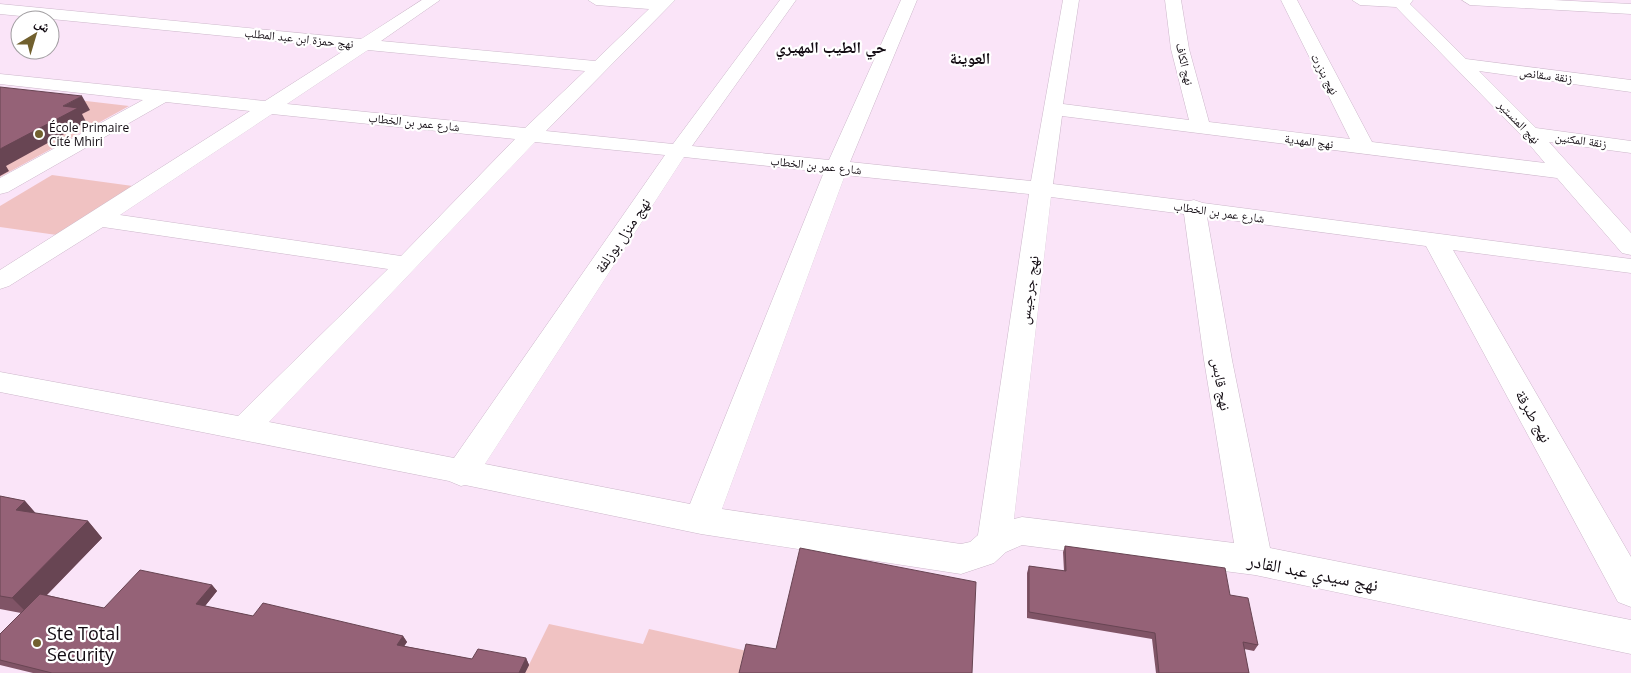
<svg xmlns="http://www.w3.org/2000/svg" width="1631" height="673" viewBox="0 0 1631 673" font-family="'Open Sans','Noto Naskh Arabic',sans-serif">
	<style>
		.green { fill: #f0c2c2 }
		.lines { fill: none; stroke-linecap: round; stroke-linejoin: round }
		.street-casing { stroke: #ccb7ca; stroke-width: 1 }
		.street { fill: #fff; fill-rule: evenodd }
		.wall { fill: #805466 }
		.shaded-wall { fill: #684553 }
		.building { fill: #956277; stroke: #684553 }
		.poi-dot { fill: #71602e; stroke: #fff; stroke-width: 2 }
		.labels { text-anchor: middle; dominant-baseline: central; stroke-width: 4.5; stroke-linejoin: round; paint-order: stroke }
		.far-street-label { font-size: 12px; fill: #120b12; stroke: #fff }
		.far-poi-label { font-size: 12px; fill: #120b12; stroke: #fff; text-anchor: start }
		.street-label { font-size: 15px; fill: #120b12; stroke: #fff }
		.far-district-label { font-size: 16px; font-weight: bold; fill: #120b12; stroke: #fff }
		.near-street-label { font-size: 18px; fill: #120b12; stroke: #fff }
		.near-poi-label { font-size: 18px; fill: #120b12; stroke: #fff; text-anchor: start }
	</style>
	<rect width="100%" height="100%" fill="#fae4f8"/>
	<path class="green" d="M 0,91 L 129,106 L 0,177 Z
		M 52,175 L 140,187 L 64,236 L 0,227 L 0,206 Z
		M 549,624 L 643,644 L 649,629 L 747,651 L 741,673 L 525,673 Z"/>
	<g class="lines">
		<g class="street-casing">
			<path id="street" d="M 422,0 L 440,0 L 381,41 L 595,61 L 649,9 L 596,5 L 588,0 L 675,0 L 546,131 L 673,144 L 780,0 L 796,0 L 692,146 L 829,160 L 901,0 L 917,0 L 850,162 L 1031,181 L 1063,0 L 1079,0 L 1063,104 L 1189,120 L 1171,49 L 1165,0 L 1181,0 L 1189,49 L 1209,122 L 1350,139 L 1281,0 L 1297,0 L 1372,142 L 1545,163 L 1523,137 L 1396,7 L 1360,5 L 1352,0 L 1413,0 L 1410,4 L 1466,59 L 1631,80 L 1631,92 L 1479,71 L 1536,128 L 1631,141 L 1631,153 L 1549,142 L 1631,233 L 1631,255 L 1622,253 L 1557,178 L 1062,116 L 1053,184 L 1189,201 L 1194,200 L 1203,203 L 1631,259 L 1631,273 L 1453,250 L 1631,557 L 1631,607 L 1618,602 L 1426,246 L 1207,217 L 1232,360 L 1270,548 L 1631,620 L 1631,654 L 1255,575 L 1022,545 L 1006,552 L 994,563 L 961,574 L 701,534 L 465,485 L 461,486 L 449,481 L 0,392 L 0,372 L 238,416 L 388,269 L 103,227 L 9,286 L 0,289 L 0,270 L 250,111 L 166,102 L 8,192 L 0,194 L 0,178 L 143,100 L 0,84 L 0,74 L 265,101 L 348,48 L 0,14 L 0,4 L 361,39 ZM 368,50 L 585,71 L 525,128 L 287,104 ZM 272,114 L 515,139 L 401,256 L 120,215 ZM 535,142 L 665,155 L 454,458 L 269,422 ZM 684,157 L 824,172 L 690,504 L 485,464 ZM 845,175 L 1029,194 L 978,535 L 970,542 L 961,544 L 722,509 ZM 1051,197 L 1184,214 L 1204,360 L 1234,543 L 1022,517 L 1014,519 Z
				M 1462,0 L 1553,0 L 1631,4 L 1631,14 L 1470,5 Z"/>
		</g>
		<use href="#street" class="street"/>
	</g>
	<path class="wall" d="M 0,496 L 25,501 L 35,513 L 88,521 L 102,538 L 47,595 L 104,608 L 212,585 L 217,591 L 205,606 L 253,616 L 403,636 L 407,642 L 404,646 L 472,659 L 526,658 L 529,665 L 525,673 L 33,673 L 0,665 L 0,634 L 21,613 L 0,609 Z
		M 1065,546 L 1230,595 L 1258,645 L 1254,651 L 1244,649 L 1249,673 L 1156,673 L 1152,639 L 1027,618 L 1027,573 L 1029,566 L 1064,571 L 1063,552 Z"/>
	<path class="shaded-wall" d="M 82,96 L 90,110 L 82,114 L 86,122 L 6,166 L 9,171 L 0,176 L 0,149 L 63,106 Z
		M 25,501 L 40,518 L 16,510 Z
		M 88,521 L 102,538 L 28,614 L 12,598 Z
		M 212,585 L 217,591 L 201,611 L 196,604 Z
		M 403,636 L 407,642 L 401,651 L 397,645 Z
		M 526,658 L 529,665 L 525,673 L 519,673 Z"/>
	<path class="building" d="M 0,87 L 82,96 L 63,106 L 78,108 L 0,149 Z
		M 0,496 L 25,501 L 16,510 L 88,521 L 12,598 L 0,596 Z
		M 1065,546 L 1225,568 L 1230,595 L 1248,598 L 1258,645 L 1243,642 L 1249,673 L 1159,673 L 1155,633 L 1029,612 L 1029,566 L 1066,571 Z
		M 800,548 L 976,582 L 972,673 L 739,673 L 746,644 L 776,649 Z
		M 140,570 L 212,585 L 196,604 L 253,616 L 263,603 L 403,636 L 397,645 L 472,659 L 478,649 L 526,658 L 519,673 L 52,673 L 0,660 L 0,634 L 40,594 L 104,608 Z"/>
	<g class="poi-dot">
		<circle cx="39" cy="134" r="5"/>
		<circle cx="37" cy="643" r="5"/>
	</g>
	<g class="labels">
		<g class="far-street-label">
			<text transform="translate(299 38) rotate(6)">نهج حمزة ابن عبد المطلب</text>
			<text transform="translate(1185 64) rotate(77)">نهج الكاف</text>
			<text transform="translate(1325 74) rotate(62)">نهج بنزرت</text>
			<text transform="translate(1546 75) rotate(7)">زنقة سقانص</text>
			<text transform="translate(414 122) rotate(6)">شارع عمر بن الخطاب</text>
			<text transform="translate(1519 122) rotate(46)">نهج المنستير</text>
			<text transform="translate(1581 140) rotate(8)">زنقة المكنين</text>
			<text transform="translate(1309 141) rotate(7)">نهج المهدية</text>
			<text transform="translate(816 165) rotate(6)">شارع عمر بن الخطاب</text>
			<text transform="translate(1219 212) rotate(8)">شارع عمر بن الخطاب</text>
		</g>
		<g class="far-poi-label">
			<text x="49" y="127">École Primaire<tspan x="49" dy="14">Cité Mhiri</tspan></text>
		</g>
		<g class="street-label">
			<text transform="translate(622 235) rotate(-56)">نهج منزل بوزلفة</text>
			<text transform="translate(1028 290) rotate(-82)">نهج جرجيس</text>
			<text transform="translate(1222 384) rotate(80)">نهج قابس</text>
			<text transform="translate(1534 416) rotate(61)">نهج طبرقة</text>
		</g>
		<g class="far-district-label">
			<text x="831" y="47">حي الطيب المهيري</text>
			<text x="970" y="58">العوينة</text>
		</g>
		<g class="near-street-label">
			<text transform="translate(1313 572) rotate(11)">نهج سيدي عبد القادر</text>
		</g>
		<g class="near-poi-label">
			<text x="47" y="633">Ste Total<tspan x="47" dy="21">Security</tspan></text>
		</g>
	</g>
	<g transform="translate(35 35) rotate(38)"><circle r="24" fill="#ffffff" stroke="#a09da0"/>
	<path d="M0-4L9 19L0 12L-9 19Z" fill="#71602e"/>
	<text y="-8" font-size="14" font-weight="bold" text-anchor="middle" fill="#120b12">ش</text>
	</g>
</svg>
